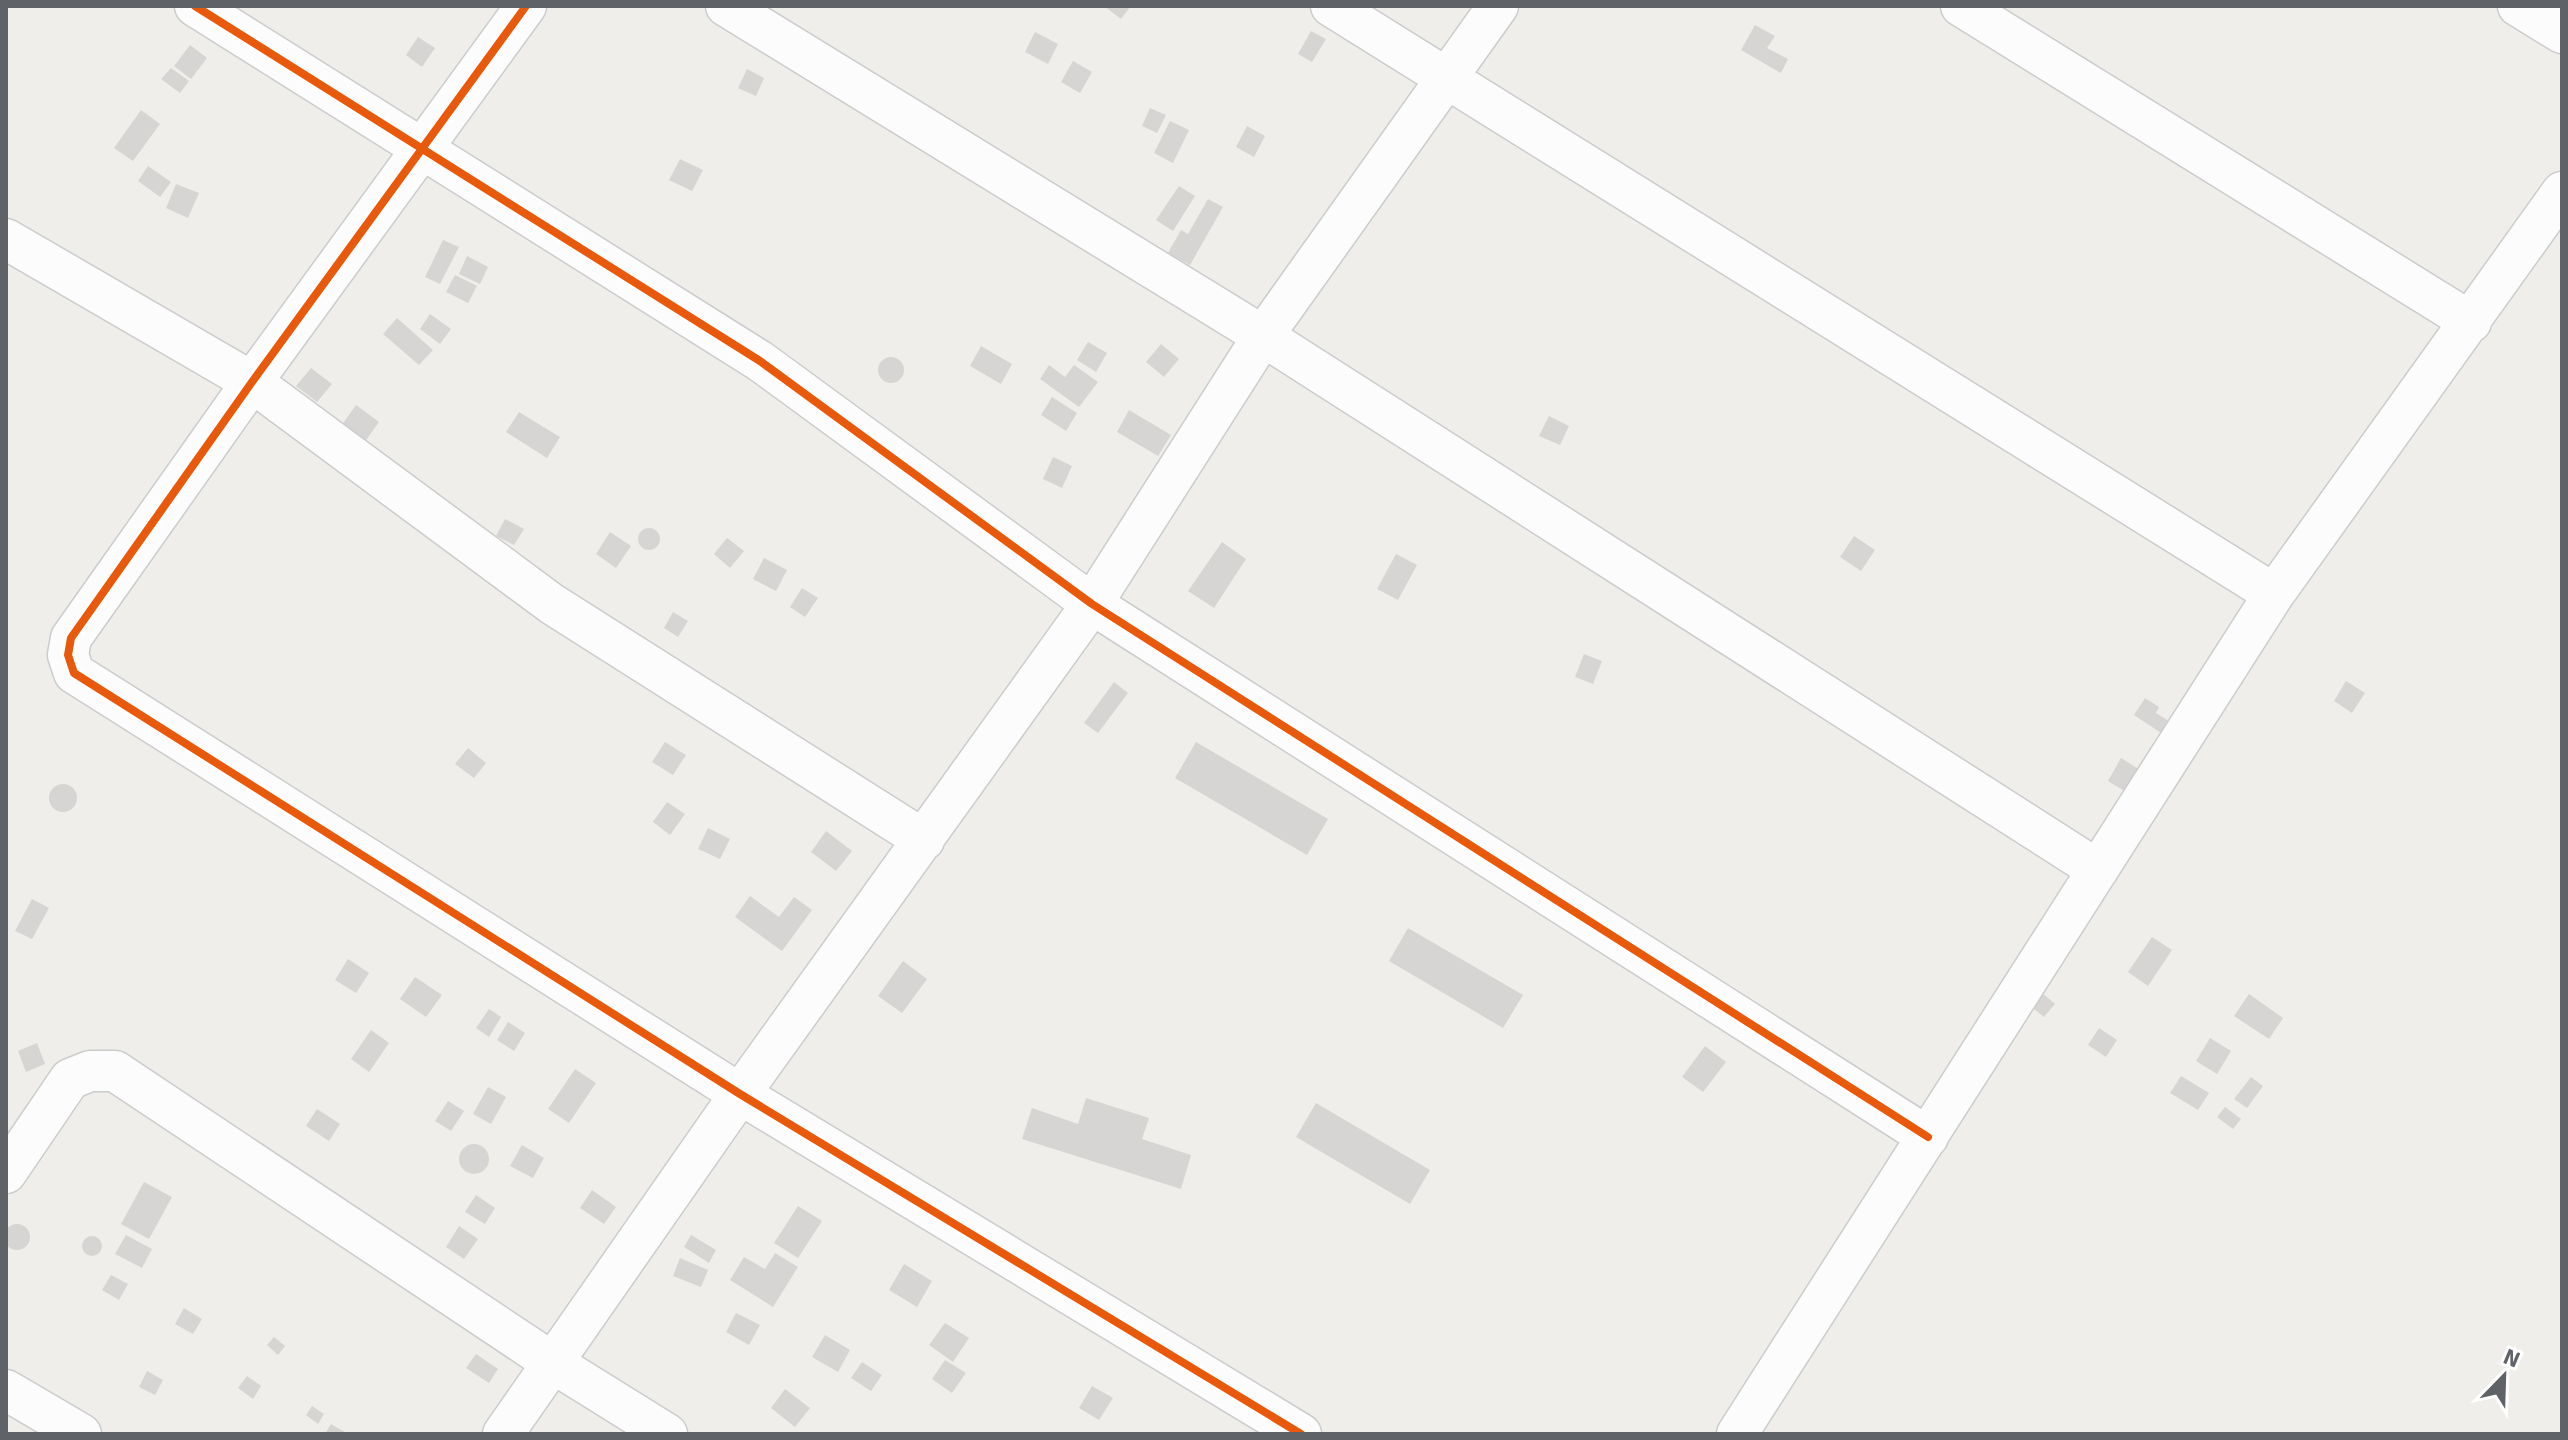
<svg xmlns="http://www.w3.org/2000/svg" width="2568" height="1440" viewBox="0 0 2568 1440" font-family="Signika,sans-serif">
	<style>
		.building { fill: #d6d5d3 }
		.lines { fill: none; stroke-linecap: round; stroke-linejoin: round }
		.minor-casing { stroke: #cbcccc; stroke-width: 43 }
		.minor { stroke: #fdfcfc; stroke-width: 40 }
		.cycleway-casing { stroke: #fff; stroke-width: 13 }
		.cycleway { stroke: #e8590c; stroke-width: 8 }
	</style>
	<rect width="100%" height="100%" fill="#efeeea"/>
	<path class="building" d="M 1104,6 L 1131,6 L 1121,19 Z
		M 1755,25 L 1775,36 L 1767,48 L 1788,59 L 1781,73 L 1741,50 Z
		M 1311,31 L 1326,39 L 1312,62 L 1298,54 Z
		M 1035,32 L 1058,44 L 1048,64 L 1025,52 Z
		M 418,37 L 435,48 L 422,67 L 406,55 Z
		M 190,45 L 207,58 L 191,79 L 174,66 Z
		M 1073,61 L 1092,72 L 1080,93 L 1061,82 Z
		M 171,68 L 189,81 L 180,93 L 161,79 Z
		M 747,69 L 764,78 L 756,96 L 738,88 Z
		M 1150,108 L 1166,115 L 1157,133 L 1142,126 Z
		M 141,110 L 160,124 L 133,161 L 114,148 Z
		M 1170,121 L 1189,130 L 1173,163 L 1154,153 Z
		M 1247,126 L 1265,136 L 1254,157 L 1236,147 Z
		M 680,159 L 703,170 L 692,191 L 669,180 Z
		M 148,166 L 171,182 L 160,197 L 138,181 Z
		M 176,184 L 199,193 L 188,218 L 166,208 Z
		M 1179,186 L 1195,196 L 1173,231 L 1156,220 Z
		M 1208,199 L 1223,207 L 1190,265 L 1168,253 L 1181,230 L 1188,234 Z
		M 443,240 L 459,247 L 440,284 L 425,277 Z
		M 467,256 L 488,267 L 480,284 L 459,274 Z
		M 455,275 L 477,286 L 468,303 L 446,292 Z
		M 430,314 L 451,329 L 440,344 L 420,329 Z
		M 397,318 L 433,350 L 419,365 L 383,334 Z
		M 1088,342 L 1107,353 L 1096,372 L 1077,360 Z
		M 1161,344 L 1179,359 L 1164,377 L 1146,362 Z
		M 981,346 L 1012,364 L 1001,384 L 970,366 Z
		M878 370a13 13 0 1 1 26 0a13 13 0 1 1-26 0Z
		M 1049,365 L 1065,377 L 1074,365 L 1098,382 L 1079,407 L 1040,379 Z
		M 311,368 L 332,384 L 317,402 L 296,386 Z
		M 1052,397 L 1077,413 L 1066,431 L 1041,415 Z
		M 356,405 L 379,422 L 364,443 L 341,426 Z
		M 1129,410 L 1171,435 L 1158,456 L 1117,432 Z
		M 519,412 L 560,437 L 547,458 L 506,432 Z
		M 1549,416 L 1569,426 L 1560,445 L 1539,436 Z
		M 1053,457 L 1072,466 L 1062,488 L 1043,479 Z
		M 505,519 L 524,529 L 514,545 L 496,536 Z
		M638 539a11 11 0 1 1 22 0a11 11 0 1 1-22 0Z
		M 610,532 L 631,546 L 616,568 L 596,554 Z
		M 1854,536 L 1875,550 L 1861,571 L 1840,557 Z
		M 727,538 L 744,551 L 730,568 L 714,554 Z
		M 1222,542 L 1246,559 L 1214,608 L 1188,591 Z
		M 1396,554 L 1417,565 L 1398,600 L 1377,589 Z
		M 764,558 L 787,570 L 776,591 L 753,579 Z
		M 802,588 L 818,598 L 805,617 L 790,607 Z
		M 673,612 L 688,621 L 678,637 L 664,628 Z
		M 1584,654 L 1602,661 L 1593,684 L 1575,677 Z
		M 2346,681 L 2365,693 L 2352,713 L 2334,701 Z
		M 1114,682 L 1128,693 L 1098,733 L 1084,723 Z
		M 2145,698 L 2159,707 L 2156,713 L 2172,723 L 2164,735 L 2134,715 Z
		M 665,742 L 686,755 L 673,775 L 652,762 Z
		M 1196,742 L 1328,819 L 1307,855 L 1175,778 Z
		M 468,748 L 486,763 L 474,778 L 455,764 Z
		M 2121,758 L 2140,770 L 2126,792 L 2108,781 Z
		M49 798a14 14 0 1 1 28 0a14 14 0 1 1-28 0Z
		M 667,802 L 685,814 L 670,835 L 653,822 Z
		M 708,828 L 730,839 L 720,859 L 698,849 Z
		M 826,831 L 852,851 L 836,871 L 811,852 Z
		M 750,896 L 779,917 L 794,897 L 812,910 L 782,951 L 735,917 Z
		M 32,899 L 49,908 L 32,939 L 15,931 Z
		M 1408,928 L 1523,995 L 1503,1028 L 1389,961 Z
		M 2152,937 L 2172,950 L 2148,986 L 2128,972 Z
		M 348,959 L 369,973 L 356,993 L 335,980 Z
		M 903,961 L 927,979 L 902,1013 L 878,996 Z
		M 415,977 L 442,995 L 426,1017 L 400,999 Z
		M 2041,992 L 2055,1004 L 2044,1017 L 2030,1006 Z
		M 2249,994 L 2283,1018 L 2269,1039 L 2234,1016 Z
		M 489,1009 L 501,1017 L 489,1037 L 476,1028 Z
		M 508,1022 L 525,1033 L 514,1051 L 497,1040 Z
		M 2099,1028 L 2117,1040 L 2106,1057 L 2088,1045 Z
		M 371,1030 L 389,1043 L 369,1072 L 351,1059 Z
		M 2210,1038 L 2231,1051 L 2217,1074 L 2196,1061 Z
		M 37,1043 L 45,1064 L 26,1072 L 18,1051 Z
		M 1705,1046 L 1726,1062 L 1703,1092 L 1682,1077 Z
		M 575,1069 L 596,1083 L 569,1123 L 548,1109 Z
		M 2181,1076 L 2209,1093 L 2198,1110 L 2170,1093 Z
		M 2251,1077 L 2263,1086 L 2247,1108 L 2234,1099 Z
		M 488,1087 L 506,1097 L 491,1124 L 473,1114 Z
		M 1086,1098 L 1149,1118 L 1142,1139 L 1191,1155 L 1181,1189 L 1022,1139 L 1032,1108 L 1078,1124 Z
		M 448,1101 L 464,1111 L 451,1131 L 435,1121 Z
		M 1316,1103 L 1430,1170 L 1410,1204 L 1296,1137 Z
		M 2225,1107 L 2241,1119 L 2233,1129 L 2217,1117 Z
		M 317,1109 L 340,1124 L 329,1141 L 306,1126 Z
		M459 1159a15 15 0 1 1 30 0a15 15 0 1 1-30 0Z
		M 522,1145 L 544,1158 L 533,1178 L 510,1166 Z
		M 144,1182 L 172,1197 L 149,1239 L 121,1224 Z
		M 592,1190 L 616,1207 L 604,1224 L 580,1208 Z
		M 476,1195 L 495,1208 L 485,1224 L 465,1212 Z
		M 798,1206 L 822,1221 L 798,1258 L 774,1243 Z
		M4 1237a13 13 0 1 1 26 0a13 13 0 1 1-26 0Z
		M 459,1226 L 478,1239 L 464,1259 L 446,1247 Z
		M 126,1235 L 152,1249 L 142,1268 L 115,1254 Z
		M 691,1235 L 716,1250 L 709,1263 L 684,1247 Z
		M82 1246a10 10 0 1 1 20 0a10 10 0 1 1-20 0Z
		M 775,1253 L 798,1267 L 773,1307 L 730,1280 L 744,1257 L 765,1269 Z
		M 680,1258 L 708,1270 L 701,1287 L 673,1276 Z
		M 904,1264 L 932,1281 L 917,1307 L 889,1290 Z
		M 111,1275 L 128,1284 L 119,1300 L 102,1290 Z
		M 184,1308 L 202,1319 L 193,1334 L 175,1324 Z
		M 736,1313 L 760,1325 L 749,1345 L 726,1332 Z
		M 945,1323 L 969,1338 L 953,1362 L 929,1345 Z
		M 825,1335 L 850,1350 L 838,1372 L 812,1357 Z
		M 274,1337 L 285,1346 L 278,1355 L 267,1345 Z
		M 476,1354 L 498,1369 L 489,1383 L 466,1368 Z
		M 945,1360 L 966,1373 L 952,1393 L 932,1379 Z
		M 862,1362 L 882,1375 L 871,1391 L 851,1378 Z
		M 147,1371 L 163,1380 L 155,1395 L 139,1387 Z
		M 247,1376 L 261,1386 L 253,1399 L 238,1388 Z
		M 1092,1386 L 1113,1398 L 1099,1420 L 1079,1408 Z
		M 785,1389 L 810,1408 L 795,1427 L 771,1408 Z
		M 312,1406 L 324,1414 L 318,1424 L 306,1415 Z
		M 331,1424 L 348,1434 L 325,1434 Z"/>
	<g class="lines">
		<g class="minor-casing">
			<path id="minor" d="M 195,6 L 760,361 L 1092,604 L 1928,1137
				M 526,6 L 252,382 L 71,638 L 68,655 L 74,673 L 740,1094 L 1301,1434
				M 726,6 L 1263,336 L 2098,870
				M 1331,6 L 2274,594
				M 1961,6 L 2471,322
				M 2518,6 L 2562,33
				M 6,239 L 252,382 L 552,604 L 924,840
				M 6,1173 L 70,1079 L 90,1071 L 115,1071 L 553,1363 L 667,1434
				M 6,1390 L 81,1434
				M 503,1434 L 740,1094 L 1092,604 L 1263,336 L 1498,6
				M 1737,1434 L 2274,594 L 2562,192"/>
		</g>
		<use href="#minor" class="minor"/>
		<g class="cycleway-casing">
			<path id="cycleway" d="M 195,6 L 760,361 L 1092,604 L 1928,1137
				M 526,6 L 252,382 L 71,638 L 68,655 L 74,673 L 740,1094 L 1301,1434"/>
		</g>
		<use href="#cycleway" class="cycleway"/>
	</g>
	<rect width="2568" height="1440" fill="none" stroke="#5f6368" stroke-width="16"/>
	<g transform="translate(2504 1376) rotate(23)" stroke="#ffffff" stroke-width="6" paint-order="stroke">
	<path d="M0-6L14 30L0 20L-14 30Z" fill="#5f6368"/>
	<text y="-12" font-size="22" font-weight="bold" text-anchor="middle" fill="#5f6368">N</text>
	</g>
</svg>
